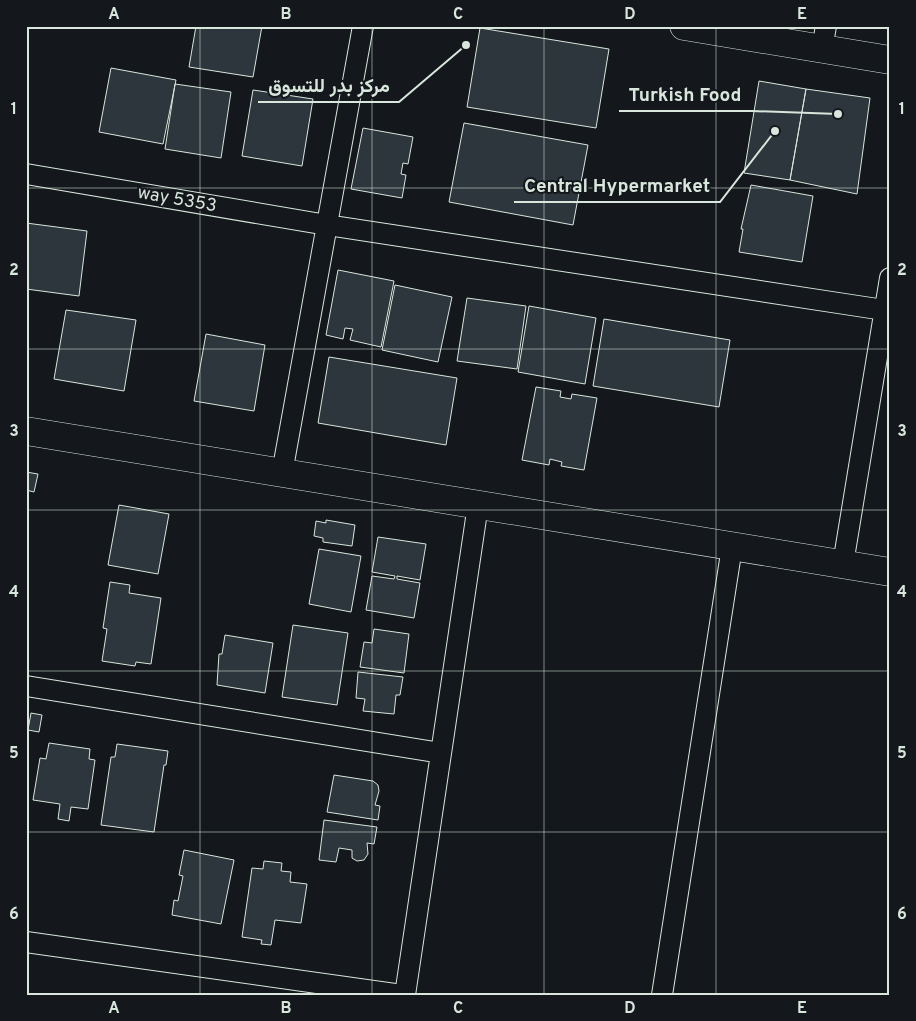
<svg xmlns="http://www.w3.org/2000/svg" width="916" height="1021" viewBox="0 0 916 1021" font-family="Overpass,Vazirmatn,sans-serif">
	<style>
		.building { fill: #2c363c; stroke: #d8e6dc }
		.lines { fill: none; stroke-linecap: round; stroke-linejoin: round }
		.street-casing { stroke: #d8e6dc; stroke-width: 22 }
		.secondary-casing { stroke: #d8e6dc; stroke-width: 29 }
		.street { stroke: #14181c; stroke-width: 20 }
		.secondary { stroke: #14181c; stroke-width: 28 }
		.grid { fill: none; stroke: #d8e6dc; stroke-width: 1; stroke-opacity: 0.55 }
		.labels { text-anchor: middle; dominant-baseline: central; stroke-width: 4; stroke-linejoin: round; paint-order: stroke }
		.street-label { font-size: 18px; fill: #d8e6dc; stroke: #14181c }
		.leader { fill: none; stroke: #d8e6dc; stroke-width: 2 }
		.callout-dot { fill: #d8e6dc; stroke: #14181c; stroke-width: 2 }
		.callout-label { font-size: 19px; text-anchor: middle; font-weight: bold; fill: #d8e6dc; stroke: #14181c; stroke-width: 4; stroke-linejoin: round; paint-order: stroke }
		.neatline { fill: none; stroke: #d8e6dc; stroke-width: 2 }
		.grid-label { font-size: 16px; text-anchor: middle; font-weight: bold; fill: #d8e6dc }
	</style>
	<rect width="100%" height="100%" fill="#14181c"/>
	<path class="building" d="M 196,26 L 262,26 L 253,77 L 189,67 Z
		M 480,28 L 609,49 L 596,128 L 467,107 Z
		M 111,68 L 176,80 L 163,144 L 99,132 Z
		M 759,81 L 806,89 L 790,180 L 744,173 Z
		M 175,84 L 231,92 L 221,158 L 165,149 Z
		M 806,89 L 870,98 L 857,194 L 790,180 Z
		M 253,90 L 313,99 L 302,166 L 242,156 Z
		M 464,123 L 588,145 L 573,225 L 449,202 Z
		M 363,128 L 413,137 L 408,164 L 403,163 L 401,174 L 406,175 L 402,198 L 351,189 Z
		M 751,185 L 813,196 L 802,262 L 739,252 L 743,229 L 741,229 Z
		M 26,223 L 87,231 L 79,296 L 26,289 Z
		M 338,270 L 394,281 L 381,347 L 350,340 L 353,329 L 345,328 L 343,339 L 326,335 Z
		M 395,285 L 452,297 L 438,362 L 382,350 Z
		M 467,298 L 526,306 L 517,369 L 457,361 Z
		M 529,306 L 596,318 L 585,384 L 518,372 Z
		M 66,310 L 136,320 L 124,391 L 54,379 Z
		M 604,319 L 730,340 L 719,407 L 593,386 Z
		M 206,334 L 265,345 L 254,411 L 194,401 Z
		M 329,357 L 457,378 L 446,445 L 318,423 Z
		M 536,387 L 561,391 L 560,397 L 571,399 L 572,394 L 597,398 L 584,470 L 561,466 L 562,462 L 550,459 L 549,465 L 522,460 Z
		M 26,472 L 38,474 L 34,492 L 26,490 Z
		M 119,505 L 169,514 L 158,574 L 108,565 Z
		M 326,520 L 355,525 L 352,546 L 323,542 L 323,538 L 314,536 L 316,521 L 326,523 Z
		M 378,537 L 426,544 L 420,580 L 397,576 L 397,579 L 420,583 L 414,618 L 366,610 L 372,576 L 394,579 L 395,576 L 372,572 Z
		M 319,549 L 361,556 L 351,612 L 309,604 Z
		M 110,582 L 130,585 L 129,593 L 161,598 L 151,664 L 136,662 L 135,666 L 102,661 L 107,629 L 103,628 Z
		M 293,625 L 348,633 L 337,705 L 282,697 Z
		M 374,629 L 409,634 L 404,673 L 360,667 L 364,642 L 372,643 Z
		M 225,635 L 273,643 L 265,693 L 217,685 L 219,654 L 222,654 Z
		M 358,672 L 403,677 L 400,695 L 396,695 L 394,714 L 363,711 L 365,699 L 356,698 Z
		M 31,713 L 42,715 L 39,732 L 28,730 Z
		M 49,743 L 90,749 L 89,759 L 95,760 L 88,809 L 71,807 L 69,821 L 58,819 L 60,804 L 33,800 L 40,758 L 46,759 Z
		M 117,744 L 168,751 L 166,765 L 164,765 L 154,832 L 101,825 L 111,757 L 115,757 Z
		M 334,775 L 373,781 L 378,785 L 379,791 L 375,805 L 380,806 L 378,820 L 327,812 Z
		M 324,820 L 377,827 L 374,844 L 367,843 L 368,854 L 364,860 L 357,861 L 352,858 L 352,850 L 339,848 L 336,862 L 319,860 Z
		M 184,850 L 234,860 L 221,924 L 172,915 L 174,900 L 178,901 L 183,876 L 179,875 Z
		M 264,861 L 282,863 L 281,871 L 291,872 L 290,882 L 307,884 L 301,923 L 275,920 L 271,945 L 261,944 L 262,940 L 242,937 L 252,868 L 263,869 Z"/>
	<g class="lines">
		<g class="street-casing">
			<path id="street" d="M 822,49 L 826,26
				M 26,174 L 327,225 L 884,310
				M 282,473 L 363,26
				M 843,564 L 890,278
				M 26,686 L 441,753
				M 26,942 L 402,995
				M 405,995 L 478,505
				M 662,995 L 732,547"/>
		</g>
		<g class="secondary-casing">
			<path id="secondary" d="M 684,26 L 890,60
				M 26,431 L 890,572"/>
		</g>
		<use href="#street" class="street"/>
		<use href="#secondary" class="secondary"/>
	</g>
	<path class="grid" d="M 200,26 L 200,995M 372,26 L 372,995M 544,26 L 544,995M 716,26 L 716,995M 26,188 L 890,188M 26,349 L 890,349M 26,510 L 890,510M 26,671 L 890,671M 26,832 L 890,832"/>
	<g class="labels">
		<g class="street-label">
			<text transform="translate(177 200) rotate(10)">way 5353</text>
		</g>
	</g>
	<path class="leader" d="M466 45L399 102H258M838 114L752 111H619M775 131L720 202H514"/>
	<g class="callout-dot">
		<circle cx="466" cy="45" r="5"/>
		<circle cx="838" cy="114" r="5"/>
		<circle cx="775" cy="131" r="5"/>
	</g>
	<g class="callout-label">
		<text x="329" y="92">مركز بدر للتسوق</text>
		<text x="685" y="101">Turkish Food</text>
		<text x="617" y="192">Central Hypermarket</text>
	</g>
	<rect width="916" height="1021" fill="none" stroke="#14181c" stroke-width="55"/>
	<rect x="28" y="28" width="860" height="966" class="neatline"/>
	<g class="grid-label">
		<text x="114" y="19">A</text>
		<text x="286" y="19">B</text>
		<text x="458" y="19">C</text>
		<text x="630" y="19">D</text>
		<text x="802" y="19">E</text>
		<text x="14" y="114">1</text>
		<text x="902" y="114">1</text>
		<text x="14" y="275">2</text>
		<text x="902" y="275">2</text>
		<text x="14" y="436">3</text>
		<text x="902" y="436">3</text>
		<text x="14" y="597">4</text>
		<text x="902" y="597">4</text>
		<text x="14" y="758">5</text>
		<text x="902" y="758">5</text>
		<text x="14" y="919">6</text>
		<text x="902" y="919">6</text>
		<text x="114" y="1013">A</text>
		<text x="286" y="1013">B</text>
		<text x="458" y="1013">C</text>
		<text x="630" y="1013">D</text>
		<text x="802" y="1013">E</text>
	</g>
</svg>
